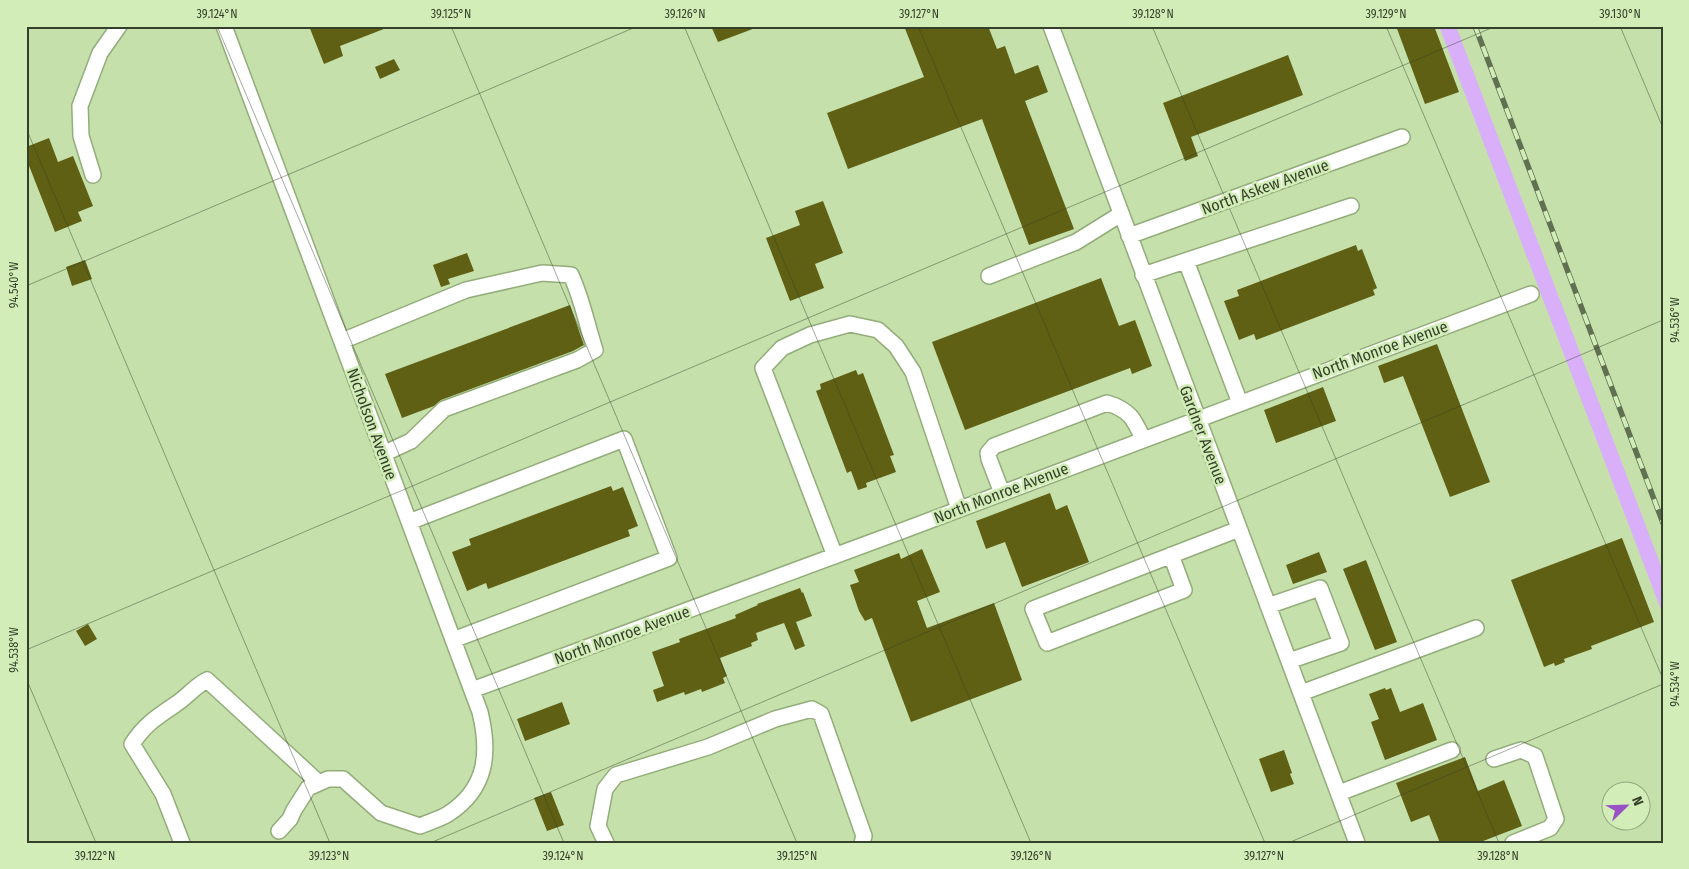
<svg xmlns="http://www.w3.org/2000/svg" width="1689" height="869" viewBox="0 0 1689 869" font-family="'Fira Sans Condensed',sans-serif">
	<style>
		.green { fill: #d9affa }
		.building { fill: #5f6014 }
		.lines { fill: none; stroke-linecap: round; stroke-linejoin: round }
		.minor-casing { stroke: #93ad7a; stroke-width: 18 }
		.minor { stroke: #fff; stroke-width: 15 }
		.rail-casing { stroke: #607051; stroke-width: 5.5 }
		.rail { stroke: #d2edb7; stroke-width: 4; stroke-dasharray: 11; stroke-linecap: butt }
		.ticks { fill: none; stroke: #35402b; stroke-width: 1; stroke-opacity: 0.45 }
		.labels { text-anchor: middle; dominant-baseline: central; stroke-width: 5; stroke-linejoin: round; paint-order: stroke }
		.street-label { font-size: 16px; fill: #35402b; stroke: #d2edb7 }
		.neatline { fill: none; stroke: #35402b; stroke-width: 2 }
		.ticks-label { font-size: 12px; text-anchor: middle; fill: #35402b }
	</style>
	<rect width="100%" height="100%" fill="#c5e0ab"/>
	<path class="green" d="M 1439,26 L 1456,26 L 1663,571 L 1663,615 Z"/>
	<path class="building" d="M 309,26 L 389,26 L 389,27 L 340,46 L 343,56 L 324,64 Z
		M 711,26 L 758,26 L 758,27 L 718,42 Z
		M 904,26 L 988,26 L 997,49 L 1005,46 L 1015,74 L 1038,65 L 1048,92 L 1025,101 L 1074,229 L 1029,245 L 982,119 L 848,169 L 827,113 L 924,77 Z
		M 1396,26 L 1434,26 L 1459,92 L 1425,104 Z
		M 1288,55 L 1303,95 L 1191,137 L 1198,156 L 1185,161 L 1163,103 Z
		M 394,59 L 400,70 L 380,79 L 375,67 Z
		M 49,138 L 58,162 L 73,156 L 93,206 L 78,212 L 82,221 L 55,232 L 26,158 L 26,147 Z
		M 823,201 L 843,253 L 815,264 L 824,288 L 790,301 L 766,238 L 800,225 L 795,211 Z
		M 1356,245 L 1358,251 L 1362,249 L 1377,288 L 1373,290 L 1375,295 L 1256,340 L 1254,334 L 1239,340 L 1224,301 L 1239,296 L 1237,290 Z
		M 467,253 L 474,271 L 448,279 L 450,284 L 441,287 L 433,265 Z
		M 85,260 L 92,279 L 72,286 L 66,267 Z
		M 1101,278 L 1119,326 L 1135,320 L 1152,366 L 1132,374 L 1130,368 L 965,430 L 932,342 Z
		M 570,305 L 584,345 L 573,351 L 441,400 L 434,406 L 402,418 L 385,374 Z
		M 1437,344 L 1490,482 L 1450,497 L 1403,376 L 1384,383 L 1378,366 Z
		M 856,370 L 858,375 L 863,373 L 894,455 L 890,456 L 896,472 L 866,483 L 867,487 L 858,490 L 851,471 L 847,473 L 816,391 L 821,389 L 820,384 Z
		M 1323,387 L 1336,421 L 1276,443 L 1264,410 Z
		M 611,486 L 613,491 L 623,487 L 638,526 L 628,530 L 630,536 L 488,589 L 486,583 L 467,591 L 452,552 L 471,545 L 469,539 Z
		M 1050,493 L 1056,510 L 1067,505 L 1089,562 L 1022,587 L 1005,542 L 986,549 L 976,521 Z
		M 1622,538 L 1654,622 L 1591,646 L 1592,649 L 1564,659 L 1565,662 L 1555,666 L 1554,663 L 1544,667 L 1511,580 Z
		M 922,549 L 940,592 L 917,601 L 927,628 L 994,603 L 1022,680 L 911,722 L 872,618 L 865,621 L 859,611 L 850,585 L 859,582 L 854,570 L 899,553 L 901,559 Z
		M 1319,552 L 1327,572 L 1293,584 L 1286,565 Z
		M 1366,560 L 1397,642 L 1375,650 L 1343,569 Z
		M 800,588 L 802,593 L 803,592 L 812,616 L 796,622 L 805,646 L 795,650 L 784,623 L 756,633 L 758,640 L 751,643 L 752,646 L 720,658 L 727,676 L 723,678 L 725,683 L 702,692 L 701,689 L 685,695 L 684,692 L 657,702 L 653,690 L 664,686 L 652,652 L 680,642 L 679,639 L 736,618 L 735,615 L 758,605 L 757,604 Z
		M 88,624 L 97,639 L 85,646 L 76,631 Z
		M 1385,688 L 1386,690 L 1391,688 L 1400,712 L 1423,703 L 1437,740 L 1385,760 L 1371,722 L 1379,719 L 1369,694 Z
		M 562,702 L 570,724 L 525,741 L 517,719 Z
		M 1284,750 L 1292,773 L 1290,774 L 1294,784 L 1271,792 L 1259,759 Z
		M 1465,757 L 1478,791 L 1504,780 L 1522,826 L 1478,843 L 1440,843 L 1429,815 L 1411,822 L 1396,783 Z
		M 551,792 L 564,825 L 547,831 L 534,798 Z"/>
	<g class="lines">
		<g class="minor-casing">
			<path id="minor" d="M 224,26 L 480,712 C 490,753 487,789 448,814 C 440,819 429,822 420,826 L 381,813 L 343,779 L 328,779 L 308,788 L 294,810 L 290,819 L 279,831
				M 1051,26 L 1357,843
				M 93,175 L 81,136 L 80,106 L 100,53 L 119,26
				M 1129,236 L 1402,137
				M 1186,261 L 1240,403
				M 1143,275 L 1351,206
				M 989,276 L 1076,242 L 1121,214
				M 342,341 L 466,290 L 542,273 L 571,275 C 582,299 587,325 595,350 L 577,360 L 444,409 L 411,441 L 383,454
				M 1002,493 L 989,459 L 988,453 L 994,446 L 1107,403 C 1130,410 1134,419 1143,439
				M 409,522 L 624,439 L 669,558 L 453,640
				M 1171,555 L 1184,590 L 1047,643 L 1033,609 L 1239,529
				M 835,556 L 763,368 L 782,348 L 810,335 L 850,324 L 878,330 L 896,346 L 913,372 L 959,509
				M 1268,606 L 1320,588 L 1341,643 L 1289,661
				M 472,690 L 899,532 L 1531,294
				M 1301,693 L 1476,628
				M 1494,759 L 1521,750 L 1535,756 L 1556,819 L 1550,828 L 1513,843
				M 1339,793 L 1452,750
				M 182,843 L 163,794 L 132,744 C 145,724 157,717 176,704 C 187,697 195,686 207,680 L 319,783
				M 606,843 L 598,826 L 605,789 L 616,775 L 708,747 L 775,719 L 812,709 L 821,714 L 864,836 L 862,843"/>
		</g>
		<use href="#minor" class="minor"/>
		<g class="rail-casing">
			<path id="rail" d="M 1475,26 L 1663,523"/>
		</g>
		<use href="#rail" class="rail"/>
	</g>
	<path class="ticks" d="M 217,26 L 564,843M 451,26 L 797,843M 684,26 L 1031,843M 918,26 L 1265,843M 1152,26 L 1499,843M 1386,26 L 1663,679M 1620,26 L 1663,128M 26,128 L 330,843M 26,286 L 638,26M 26,650 L 1496,26M 26,678 L 96,843M 430,843 L 1663,320M 1288,843 L 1663,684"/>
	<g class="labels">
		<g class="street-label">
			<text transform="translate(1265 187) rotate(-20)">North Askew Avenue</text>
			<text transform="translate(1380 350) rotate(-20)">North Monroe Avenue</text>
			<text transform="translate(372 424) rotate(70)">Nicholson Avenue</text>
			<text transform="translate(1203 435) rotate(69)">Gardner Avenue</text>
			<text transform="translate(1001 493) rotate(-21)">North Monroe Avenue</text>
			<text transform="translate(622 635) rotate(-20)">North Monroe Avenue</text>
		</g>
	</g>
	<rect width="1689" height="869" fill="none" stroke="#d2edb7" stroke-width="55"/>
	<g transform="translate(1626 806) rotate(67)"><circle r="24" fill="#d2edb7" stroke="#93a87f"/>
	<path d="M0-4L9 19L0 12L-9 19Z" fill="#9852c6"/>
	<text y="-8" font-size="14" font-weight="bold" text-anchor="middle" fill="#35402b">N</text>
	</g>
	<rect x="28" y="28" width="1634" height="814" class="neatline"/>
	<g class="ticks-label">
		<text x="217" y="18">39.124°N</text>
		<text x="451" y="18">39.125°N</text>
		<text x="685" y="18">39.126°N</text>
		<text x="919" y="18">39.127°N</text>
		<text x="1153" y="18">39.128°N</text>
		<text x="1386" y="18">39.129°N</text>
		<text x="1620" y="18">39.130°N</text>
		<text transform="translate(14 285) rotate(-90)" y="4">94.540°W</text>
		<text transform="translate(1675 320) rotate(-90)" y="4">94.536°W</text>
		<text transform="translate(14 650) rotate(-90)" y="4">94.538°W</text>
		<text transform="translate(1675 684) rotate(-90)" y="4">94.534°W</text>
		<text x="95" y="860">39.122°N</text>
		<text x="329" y="860">39.123°N</text>
		<text x="563" y="860">39.124°N</text>
		<text x="797" y="860">39.125°N</text>
		<text x="1031" y="860">39.126°N</text>
		<text x="1264" y="860">39.127°N</text>
		<text x="1498" y="860">39.128°N</text>
	</g>
</svg>
